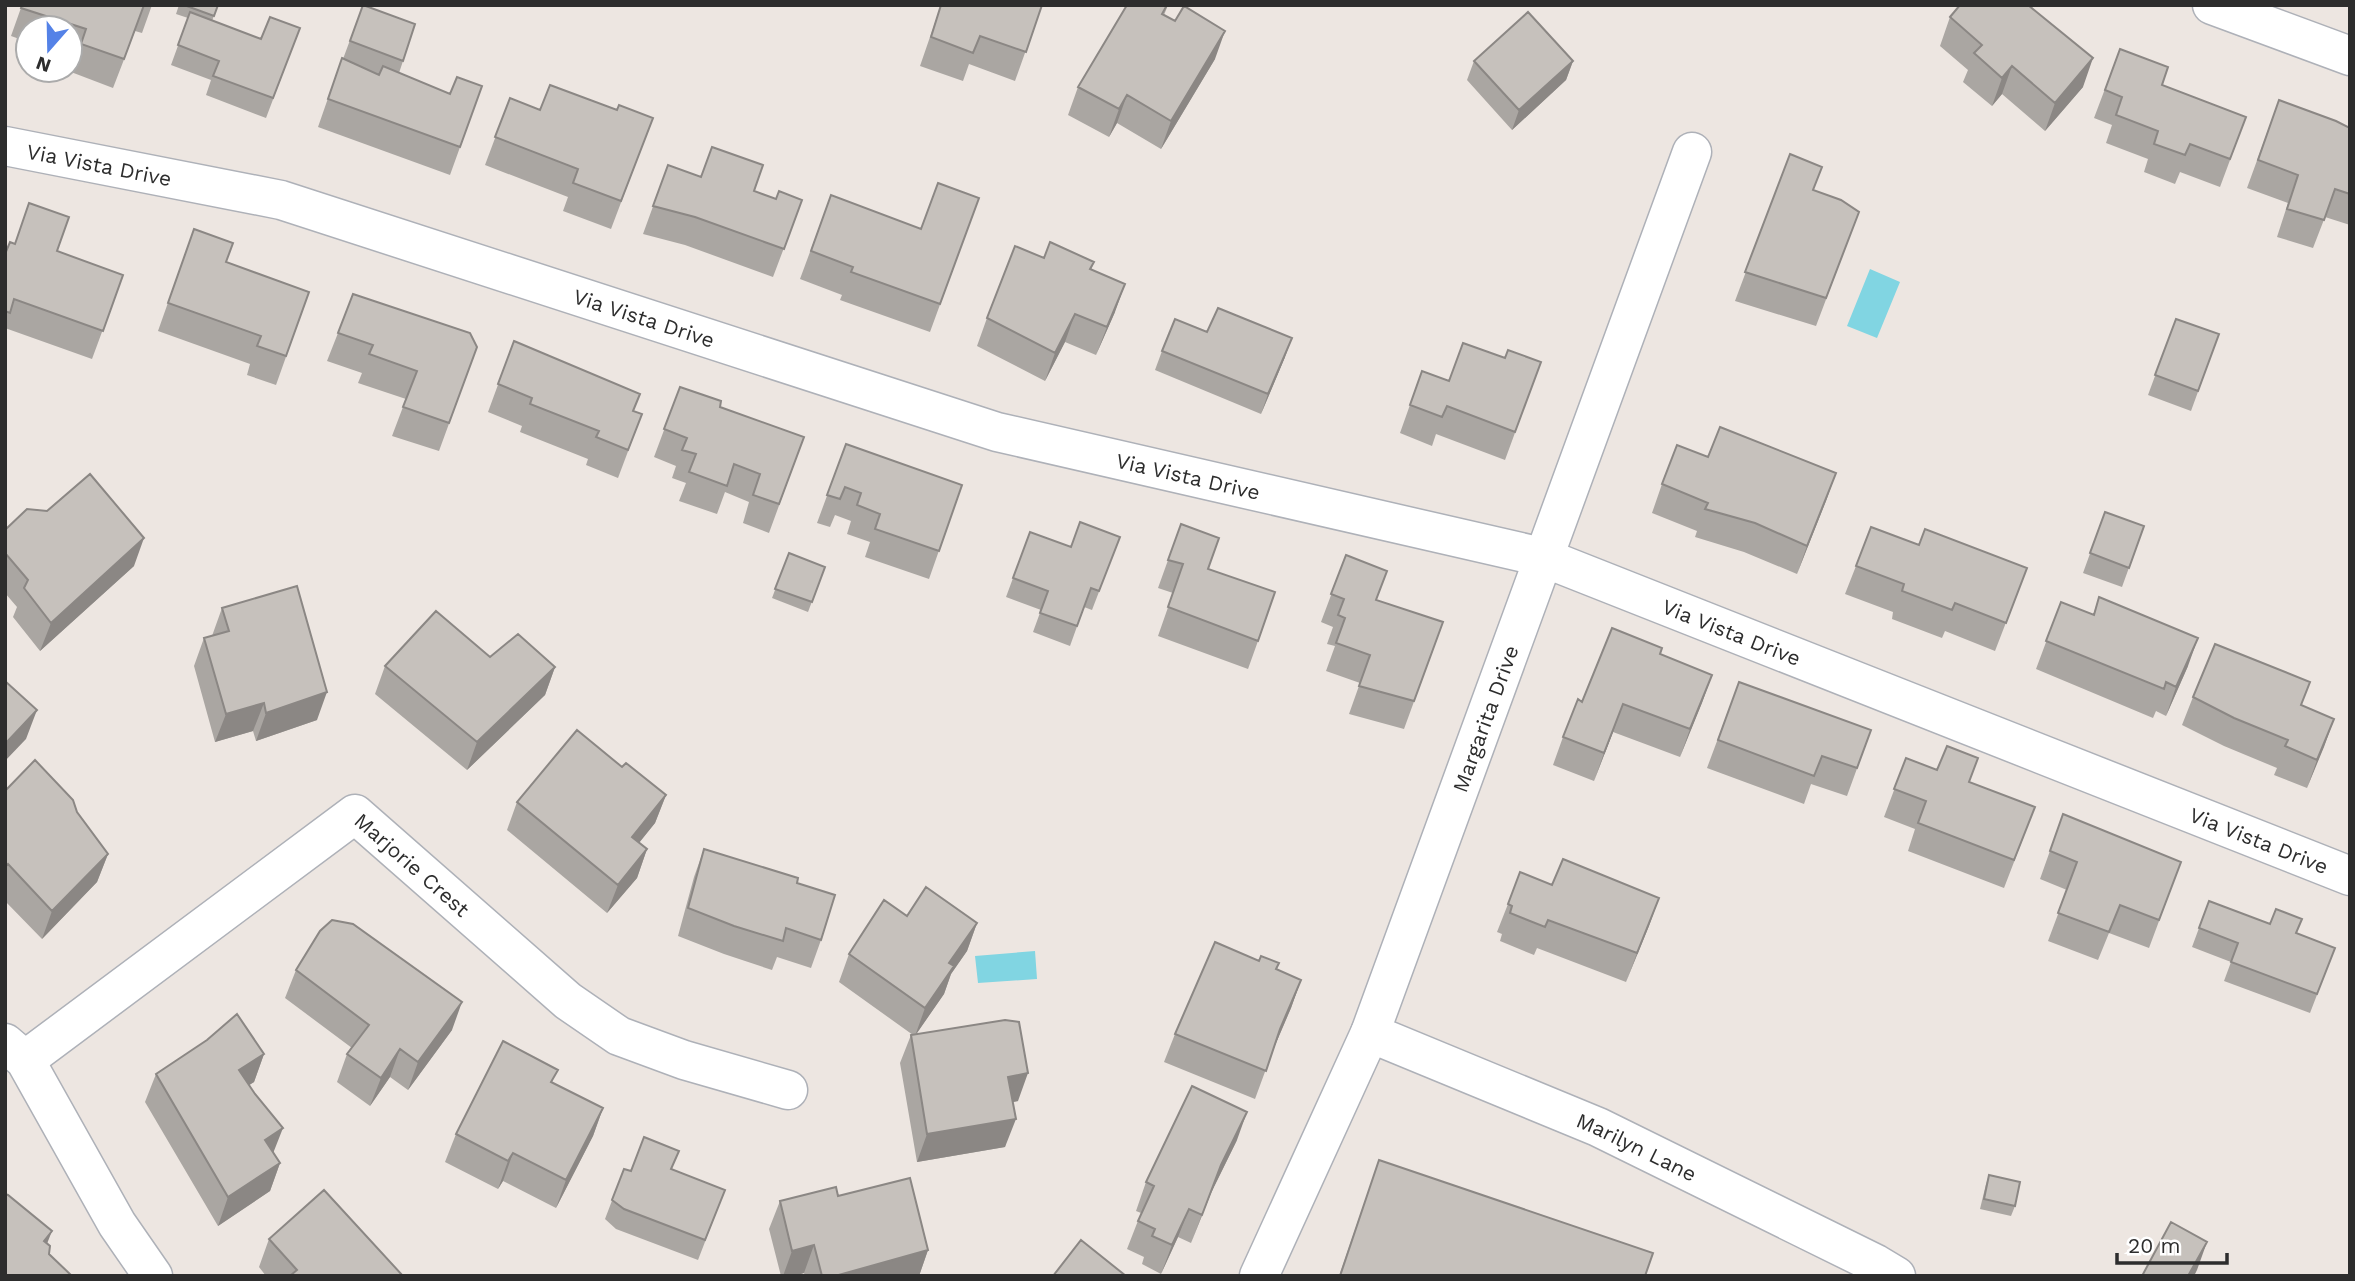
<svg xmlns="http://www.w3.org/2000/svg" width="2355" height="1281" viewBox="0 0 2355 1281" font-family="'Work Sans',sans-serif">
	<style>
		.water { fill: #81d5e2 }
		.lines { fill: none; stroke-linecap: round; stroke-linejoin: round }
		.minor-casing { stroke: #aeb1b8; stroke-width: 41 }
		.minor { stroke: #fff; stroke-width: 38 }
		.wall { fill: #aaa6a2 }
		.shaded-wall { fill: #8b8784 }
		.building { fill: #c6c1bc; stroke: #8b8784; stroke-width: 2 }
		.labels { text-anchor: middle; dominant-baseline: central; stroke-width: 6; stroke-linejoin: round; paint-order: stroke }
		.street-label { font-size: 21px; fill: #2d2d2d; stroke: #fff }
	</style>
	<rect width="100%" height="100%" fill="#ede6e1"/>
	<path class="water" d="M 1870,269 L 1900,282 L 1877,338 L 1847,326 Z
		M 1035,951 L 1037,979 L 978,983 L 975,956 Z"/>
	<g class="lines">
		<g class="minor-casing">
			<g id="minor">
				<path d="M 2212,5 L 2350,56"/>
				<path id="s1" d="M 5,146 L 281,200 L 997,432 L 1542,557 L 2350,876"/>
				<path id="s2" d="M 1370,1033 L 1598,1127 L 1876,1264 L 1896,1276"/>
				<path d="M 5,1043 L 25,1060 L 117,1224 L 153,1276"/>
				<path id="s3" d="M 25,1060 L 355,814 L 568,1001 L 619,1036 L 684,1060 L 788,1090"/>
				<path id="s4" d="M 1259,1276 L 1370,1033 L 1692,152"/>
			</g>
		</g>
		<use href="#minor" class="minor"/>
	</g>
	<path class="wall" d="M 22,5 L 152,5 L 142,33 L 135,31 L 113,88 L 71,72 L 76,58 L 70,56 L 70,28 L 28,28 L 28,42 L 11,36 Z
		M 179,5 L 218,5 L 212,21 L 261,39 L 300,28 L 266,118 L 206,95 L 211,80 L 171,65 L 188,18 L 176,14 Z
		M 363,5 L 403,61 L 399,73 L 450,94 L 482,86 L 450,175 L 318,127 L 342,58 L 343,59 Z
		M 941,5 L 1042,5 L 1015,81 L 969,64 L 963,81 L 920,66 Z
		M 1168,5 L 1164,15 L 1215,59 L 1161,149 L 1117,123 L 1109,137 L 1068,115 L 1078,87 Z
		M 1950,17 L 2083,87 L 2045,131 L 2002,94 L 1992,106 L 1963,82 L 1968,70 L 1940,46 Z
		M 2120,49 L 2162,85 L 2246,117 L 2220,187 L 2180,172 L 2175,184 L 2144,172 L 2148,159 L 2106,143 L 2112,125 L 2094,118 Z
		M 1474,61 L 1573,61 L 1566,80 L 1512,130 L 1467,80 Z
		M 510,98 L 540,110 L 617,110 L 653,118 L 611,229 L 563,211 L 568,197 L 485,165 Z
		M 2279,100 L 2350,128 L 2350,225 L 2325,217 L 2313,248 L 2277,237 L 2288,203 L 2247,188 Z
		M 1790,154 L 1813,190 L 1859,212 L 1816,326 L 1735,301 Z
		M 668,165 L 701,177 L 754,191 L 776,199 L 802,200 L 773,277 L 685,245 L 643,234 Z
		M 831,195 L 921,229 L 979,198 L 930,332 L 840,300 L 842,295 L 800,279 Z
		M 194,229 L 226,262 L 309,292 L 276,385 L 247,375 L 250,364 L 158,331 Z
		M 15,244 L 57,251 L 123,275 L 92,359 L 5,328 L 5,254 Z
		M 1044,258 L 1094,262 L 1091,270 L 1115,312 L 1096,355 L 1065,342 L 1045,381 L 977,346 L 987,318 Z
		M 2176,319 L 2219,334 L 2191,411 L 2148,395 Z
		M 1207,332 L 1285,357 L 1261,414 L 1155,370 L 1162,351 Z
		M 338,333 L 477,347 L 439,451 L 392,436 L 406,399 L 358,383 L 362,373 L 327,361 Z
		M 514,341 L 634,411 L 642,414 L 618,478 L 586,465 L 588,459 L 520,432 L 522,426 L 488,412 Z
		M 1505,358 L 1541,362 L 1505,460 L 1436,434 L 1432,446 L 1400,433 L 1422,371 L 1449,381 Z
		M 680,387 L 720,407 L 804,437 L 769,533 L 743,523 L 749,502 L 725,492 L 717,514 L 679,501 L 686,483 L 672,478 L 676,466 L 654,457 Z
		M 846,444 L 962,485 L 929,579 L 865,557 L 870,542 L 847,534 L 851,521 L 835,515 L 830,527 L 817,523 Z
		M 1708,457 L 1836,473 L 1797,574 L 1744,552 L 1695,537 L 1697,531 L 1652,513 L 1662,484 Z
		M 2105,512 L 2144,526 L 2122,587 L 2083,573 Z
		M 1181,524 L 1208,569 L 1258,641 L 1248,669 L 1158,636 L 1173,593 L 1158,588 Z
		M 5,530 L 134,566 L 40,651 L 13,617 L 17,607 L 5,593 Z
		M 1030,532 L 1071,547 L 1120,537 L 1092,610 L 1084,607 L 1070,646 L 1033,632 L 1041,610 L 1006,597 Z
		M 1919,545 L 2027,568 L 1995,651 L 1945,631 L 1942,638 L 1892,619 L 1893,612 L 1845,594 L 1856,566 Z
		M 789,553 L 825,567 L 808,612 L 772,598 Z
		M 1346,555 L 1376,601 L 1443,622 L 1404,729 L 1349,714 L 1360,683 L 1326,671 L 1335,646 L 1327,644 L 1333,627 L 1321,622 Z
		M 2099,597 L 2188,666 L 2166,716 L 2156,711 L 2153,718 L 2036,669 L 2061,602 L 2093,615 Z
		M 222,608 L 317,720 L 256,741 L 253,731 L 215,742 L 194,666 L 204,638 L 212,636 Z
		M 1660,654 L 1712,675 L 1680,757 L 1613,732 L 1594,781 L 1553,765 L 1563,737 L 1582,702 Z
		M 490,657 L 555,667 L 545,695 L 467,770 L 375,694 L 385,666 Z
		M 1739,682 L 1871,730 L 1847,796 L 1811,784 L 1804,804 L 1707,768 Z
		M 2193,697 L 2302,706 L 2334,719 L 2307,788 L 2274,775 L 2277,768 L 2224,746 L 2182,725 Z
		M 1906,758 L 1969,782 L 2024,836 L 2004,888 L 1908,851 L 1915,829 L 1884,817 Z
		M 622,767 L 666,795 L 655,823 L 639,843 L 647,849 L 637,878 L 607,913 L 507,830 L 517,802 Z
		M 5,791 L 77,812 L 108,854 L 97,882 L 42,939 L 5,901 Z
		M 2063,814 L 2181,862 L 2149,948 L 2109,933 L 2098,960 L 2048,941 L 2067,890 L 2040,879 Z
		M 704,849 L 797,883 L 821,940 L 811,968 L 777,957 L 772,970 L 724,954 L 678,936 L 694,877 Z
		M 1552,885 L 1659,898 L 1626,982 L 1537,948 L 1534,955 L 1500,941 L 1502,934 L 1497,932 L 1508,904 Z
		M 2209,901 L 2335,948 L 2310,1013 L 2224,981 L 2231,962 L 2192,947 Z
		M 907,916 L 977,923 L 967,951 L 951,974 L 944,994 L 916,1034 L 1018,1101 L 1013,1102 L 1005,1147 L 917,1162 L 900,1063 L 911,1035 L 913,1035 L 839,982 L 849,954 Z
		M 1276,969 L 1301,980 L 1291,1008 L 1273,1050 L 1255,1099 L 1164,1062 L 1175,1034 Z
		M 296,970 L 452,1030 L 408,1090 L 390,1077 L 370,1106 L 337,1082 L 347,1054 L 352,1048 L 285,998 Z
		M 264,1054 L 254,1082 L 249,1085 L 274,1153 L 280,1163 L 270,1191 L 218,1226 L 145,1102 L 156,1074 Z
		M 553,1083 L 603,1108 L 593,1136 L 556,1208 L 503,1181 L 498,1189 L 445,1162 L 456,1134 Z
		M 1237,1140 L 1211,1193 L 1191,1243 L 1178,1237 L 1161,1274 L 1142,1264 L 1144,1257 L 1127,1249 L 1141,1213 L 1136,1211 L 1146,1182 Z
		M 1379,1160 L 1645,1276 L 1339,1276 Z
		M 624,1169 L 631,1171 L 672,1169 L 725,1190 L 698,1260 L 616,1229 L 605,1219 Z
		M 1989,1175 L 2015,1206 L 2011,1216 L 1980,1209 L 1986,1184 Z
		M 838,1196 L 928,1250 L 919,1276 L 805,1276 L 804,1273 L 794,1276 L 781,1276 L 769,1229 L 780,1201 Z
		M 269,1239 L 403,1276 L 266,1276 L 259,1267 Z"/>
	<path class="shaded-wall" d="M 1225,31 L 1215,59 L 1161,149 L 1171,121 Z
		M 2093,58 L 2083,87 L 2045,131 L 2055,103 Z
		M 1573,61 L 1566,80 L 1512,130 L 1519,110 Z
		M 2012,66 L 2002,94 L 1992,106 L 2002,78 Z
		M 1127,95 L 1117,123 L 1109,137 L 1119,109 Z
		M 1125,284 L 1115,312 L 1096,355 L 1107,327 Z
		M 1075,314 L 1065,342 L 1045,381 L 1055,353 Z
		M 1292,338 L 1285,357 L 1261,414 L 1268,394 Z
		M 1836,473 L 1826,501 L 1797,574 L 1807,546 Z
		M 144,538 L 134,566 L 40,651 L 51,623 Z
		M 2198,638 L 2188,666 L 2166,716 L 2176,687 Z
		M 555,667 L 545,695 L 467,770 L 477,742 Z
		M 1712,675 L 1702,703 L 1680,757 L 1690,729 Z
		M 327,692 L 317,720 L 256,741 L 266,713 Z
		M 264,703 L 253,731 L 215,742 L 226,714 Z
		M 1623,704 L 1613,732 L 1594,781 L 1604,753 Z
		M 37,710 L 26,739 L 5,761 L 5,744 Z
		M 2334,719 L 2324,747 L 2307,788 L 2317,760 Z
		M 666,795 L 655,823 L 621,865 L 632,837 Z
		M 647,849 L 637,878 L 607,913 L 618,885 Z
		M 108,854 L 97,882 L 42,939 L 52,911 Z
		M 1659,898 L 1649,926 L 1626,982 L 1637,953 Z
		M 977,923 L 967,951 L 951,974 L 944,994 L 915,1036 L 925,1008 L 949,963 Z
		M 1301,980 L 1291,1008 L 1270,1057 L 1280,1029 Z
		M 462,1002 L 452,1030 L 408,1090 L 418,1062 Z
		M 400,1049 L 390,1077 L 370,1106 L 381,1078 Z
		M 264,1054 L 254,1082 L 229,1098 L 239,1070 Z
		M 1028,1073 L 1018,1101 L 998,1105 L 1008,1077 Z
		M 603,1108 L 593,1136 L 556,1208 L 566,1180 Z
		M 1247,1112 L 1237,1140 L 1211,1193 L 1191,1243 L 1221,1165 Z
		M 1016,1119 L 1005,1147 L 917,1162 L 927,1134 Z
		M 283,1128 L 272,1156 L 265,1140 Z
		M 513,1153 L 503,1181 L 498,1189 L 508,1161 Z
		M 280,1163 L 270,1191 L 218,1226 L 228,1197 Z
		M 1189,1209 L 1178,1237 L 1161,1274 L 1172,1245 Z
		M 52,1231 L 41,1259 L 44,1241 Z
		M 2207,1242 L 2197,1270 L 2194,1276 L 2188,1276 Z
		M 814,1245 L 804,1273 L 794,1276 L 783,1276 L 792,1251 Z
		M 928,1250 L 919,1276 L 835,1276 Z"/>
	<path class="building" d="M 22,5 L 144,5 L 124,59 L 81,44 L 86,29 L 21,8 Z
		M 184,5 L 218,5 L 214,16 Z
		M 363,5 L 415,24 L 403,61 L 350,41 Z
		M 941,5 L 1042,5 L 1026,52 L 980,36 L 973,53 L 931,37 Z
		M 1127,5 L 1167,5 L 1162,14 L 1175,21 L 1184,6 L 1225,31 L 1171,121 L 1127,95 L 1119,109 L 1078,87 Z
		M 1960,5 L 2028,5 L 2093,58 L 2055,103 L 2012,66 L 2002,78 L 1974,53 L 1982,45 L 1950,17 Z
		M 190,12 L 261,39 L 270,17 L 300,28 L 273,98 L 213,76 L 219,61 L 178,45 Z
		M 1528,12 L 1573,61 L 1519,110 L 1474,61 Z
		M 2120,49 L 2168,67 L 2162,85 L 2246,117 L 2230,159 L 2190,144 L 2185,155 L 2154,144 L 2158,131 L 2116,115 L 2122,97 L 2105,90 Z
		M 342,58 L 379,75 L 383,66 L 450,94 L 457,77 L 482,86 L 460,147 L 328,99 Z
		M 550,85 L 617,110 L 619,105 L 653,118 L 621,201 L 573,183 L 578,169 L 495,137 L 510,98 L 540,110 Z
		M 2279,100 L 2336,121 L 2350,128 L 2350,194 L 2335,189 L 2324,220 L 2287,209 L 2298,175 L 2258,160 Z
		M 712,147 L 763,165 L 754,191 L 776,199 L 779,191 L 802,200 L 784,249 L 695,217 L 653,206 L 668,165 L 701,177 Z
		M 1790,154 L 1822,167 L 1813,190 L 1841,200 L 1859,212 L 1826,298 L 1745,272 Z
		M 938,183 L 979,198 L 940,304 L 851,272 L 853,267 L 811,251 L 831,195 L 921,229 Z
		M 29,203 L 69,217 L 57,251 L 123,275 L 103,331 L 14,299 L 10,313 L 5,311 L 5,254 L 10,242 L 15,244 Z
		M 194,229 L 233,243 L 226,262 L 309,292 L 286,356 L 257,346 L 261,336 L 168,303 Z
		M 1050,242 L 1094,262 L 1090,269 L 1125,284 L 1107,327 L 1075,314 L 1055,353 L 987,318 L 1015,246 L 1044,258 Z
		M 353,294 L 470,333 L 477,347 L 449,423 L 403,407 L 417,371 L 369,354 L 373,345 L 338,333 Z
		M 1218,308 L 1292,338 L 1268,394 L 1162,351 L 1175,319 L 1207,332 Z
		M 2176,319 L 2219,334 L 2198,391 L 2155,375 Z
		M 514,341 L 640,394 L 633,411 L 642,414 L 628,450 L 596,437 L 599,431 L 530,404 L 532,398 L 498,384 Z
		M 1463,343 L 1505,358 L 1508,350 L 1541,362 L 1515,432 L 1447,406 L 1442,417 L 1410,405 L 1422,371 L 1449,381 Z
		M 680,387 L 721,401 L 720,407 L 804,437 L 779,504 L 753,495 L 760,474 L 734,464 L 727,486 L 689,472 L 696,454 L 682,450 L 687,438 L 664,429 Z
		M 1720,427 L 1836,473 L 1807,546 L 1755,523 L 1705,509 L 1708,503 L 1662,484 L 1677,445 L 1708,457 Z
		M 846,444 L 962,485 L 939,551 L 875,529 L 880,514 L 857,505 L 861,493 L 845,487 L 840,499 L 827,495 Z
		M 90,474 L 144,538 L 51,623 L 24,588 L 28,580 L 5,553 L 5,530 L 27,509 L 47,511 Z
		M 2105,512 L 2144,526 L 2129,568 L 2090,553 Z
		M 1080,522 L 1120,537 L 1099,591 L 1091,588 L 1077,626 L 1040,613 L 1048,591 L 1013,578 L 1030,532 L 1071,547 Z
		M 1181,524 L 1219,538 L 1208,569 L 1275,592 L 1258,641 L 1168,607 L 1183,564 L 1168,560 Z
		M 1871,527 L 1919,545 L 1925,529 L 2027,568 L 2006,623 L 1955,603 L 1952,610 L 1902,591 L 1904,584 L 1856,566 Z
		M 789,553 L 825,567 L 812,602 L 775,589 Z
		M 1346,555 L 1387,571 L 1376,600 L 1443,622 L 1414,701 L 1359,686 L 1370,655 L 1336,643 L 1345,618 L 1338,615 L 1344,599 L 1331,594 Z
		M 297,586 L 327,692 L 266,713 L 264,703 L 226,714 L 204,638 L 229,631 L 222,608 Z
		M 2099,597 L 2198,638 L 2176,687 L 2166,682 L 2164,689 L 2046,641 L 2061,602 L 2094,615 Z
		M 436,611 L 490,657 L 518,634 L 555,667 L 477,742 L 385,666 Z
		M 1612,628 L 1662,648 L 1660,654 L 1712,675 L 1690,729 L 1623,704 L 1604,753 L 1563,737 L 1578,699 L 1582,702 Z
		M 2215,644 L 2310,682 L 2301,705 L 2334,719 L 2317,760 L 2285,746 L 2288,740 L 2234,718 L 2193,697 Z
		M 5,681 L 37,710 L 5,744 Z
		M 1739,682 L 1871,730 L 1857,768 L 1822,756 L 1814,776 L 1718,740 Z
		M 577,730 L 622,767 L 626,763 L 666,795 L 632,837 L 647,849 L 618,885 L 517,802 Z
		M 1947,746 L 1978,758 L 1969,782 L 2035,807 L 2014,860 L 1918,823 L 1926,801 L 1894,789 L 1906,758 L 1937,770 Z
		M 35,760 L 73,800 L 77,812 L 108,854 L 52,911 L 8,864 L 5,867 L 5,791 Z
		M 2063,814 L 2181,862 L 2159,920 L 2120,905 L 2109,932 L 2058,913 L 2077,862 L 2050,851 Z
		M 704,849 L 798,878 L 797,883 L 835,895 L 821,940 L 786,928 L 783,941 L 734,926 L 688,908 Z
		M 1563,859 L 1659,898 L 1637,953 L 1548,920 L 1545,927 L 1510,913 L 1512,906 L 1508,904 L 1520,872 L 1552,885 Z
		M 926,887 L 977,923 L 949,963 L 954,966 L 925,1008 L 849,954 L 884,900 L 907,916 Z
		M 2209,901 L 2270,924 L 2276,909 L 2302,919 L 2296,933 L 2335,948 L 2317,994 L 2231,962 L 2238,943 L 2199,928 Z
		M 332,920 L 353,924 L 462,1002 L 418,1062 L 400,1049 L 381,1078 L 347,1054 L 369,1025 L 296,970 L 320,931 Z
		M 1215,942 L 1259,961 L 1261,956 L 1279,963 L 1276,969 L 1301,980 L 1280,1029 L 1266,1071 L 1175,1034 Z
		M 237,1014 L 264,1054 L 239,1070 L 255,1094 L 283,1128 L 265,1140 L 280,1163 L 228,1197 L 156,1074 L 207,1040 Z
		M 1005,1020 L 1019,1022 L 1028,1073 L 1008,1077 L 1016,1119 L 927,1134 L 911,1035 Z
		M 503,1041 L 558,1070 L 551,1082 L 603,1108 L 566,1180 L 513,1153 L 508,1161 L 456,1134 Z
		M 1192,1086 L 1247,1112 L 1221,1165 L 1202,1215 L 1189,1209 L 1172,1245 L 1152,1236 L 1155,1229 L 1138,1221 L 1154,1186 L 1146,1182 Z
		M 644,1137 L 679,1151 L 671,1169 L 725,1190 L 705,1240 L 624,1209 L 612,1200 L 624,1169 L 631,1171 Z
		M 1379,1160 L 1653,1253 L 1645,1276 L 1340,1276 Z
		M 1989,1175 L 2020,1182 L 2015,1206 L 1984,1199 Z
		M 910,1178 L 928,1250 L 835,1276 L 822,1276 L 814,1245 L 792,1251 L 780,1201 L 836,1187 L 838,1196 Z
		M 324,1190 L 403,1276 L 292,1276 L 291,1275 L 297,1270 L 269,1239 Z
		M 5,1194 L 8,1195 L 52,1231 L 44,1241 L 50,1246 L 49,1254 L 72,1276 L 5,1276 Z
		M 2171,1222 L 2207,1242 L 2188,1276 L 2142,1276 Z
		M 1081,1240 L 1126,1276 L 1053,1276 Z"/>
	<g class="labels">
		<g class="street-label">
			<text stroke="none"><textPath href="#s1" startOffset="96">Via Vista Drive</textPath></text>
			<text stroke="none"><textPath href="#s1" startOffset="663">Via Vista Drive</textPath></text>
			<text stroke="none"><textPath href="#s1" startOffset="1230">Via Vista Drive</textPath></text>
			<text stroke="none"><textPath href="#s1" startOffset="1797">Via Vista Drive</textPath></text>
			<text stroke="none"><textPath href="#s4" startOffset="602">Margarita Drive</textPath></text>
			<text stroke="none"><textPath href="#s1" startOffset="2364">Via Vista Drive</textPath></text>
			<text stroke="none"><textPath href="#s3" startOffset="488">Marjorie Crest</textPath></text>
			<text stroke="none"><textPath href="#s2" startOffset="290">Marilyn Lane</textPath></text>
		</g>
	</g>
	<rect width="2355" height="1281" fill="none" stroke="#2d2d2d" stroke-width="14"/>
	<g transform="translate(49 49) rotate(200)"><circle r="33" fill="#ffffff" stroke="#ababab" stroke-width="2"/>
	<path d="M0-5L12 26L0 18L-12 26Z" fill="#5482e7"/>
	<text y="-10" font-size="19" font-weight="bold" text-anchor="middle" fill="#2d2d2d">N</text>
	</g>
	<path d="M2117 1253v10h110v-10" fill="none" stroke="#2d2d2d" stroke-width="3.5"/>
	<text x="2128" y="1253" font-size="21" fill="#2d2d2d" stroke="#ffffff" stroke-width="5" paint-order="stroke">20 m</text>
</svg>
